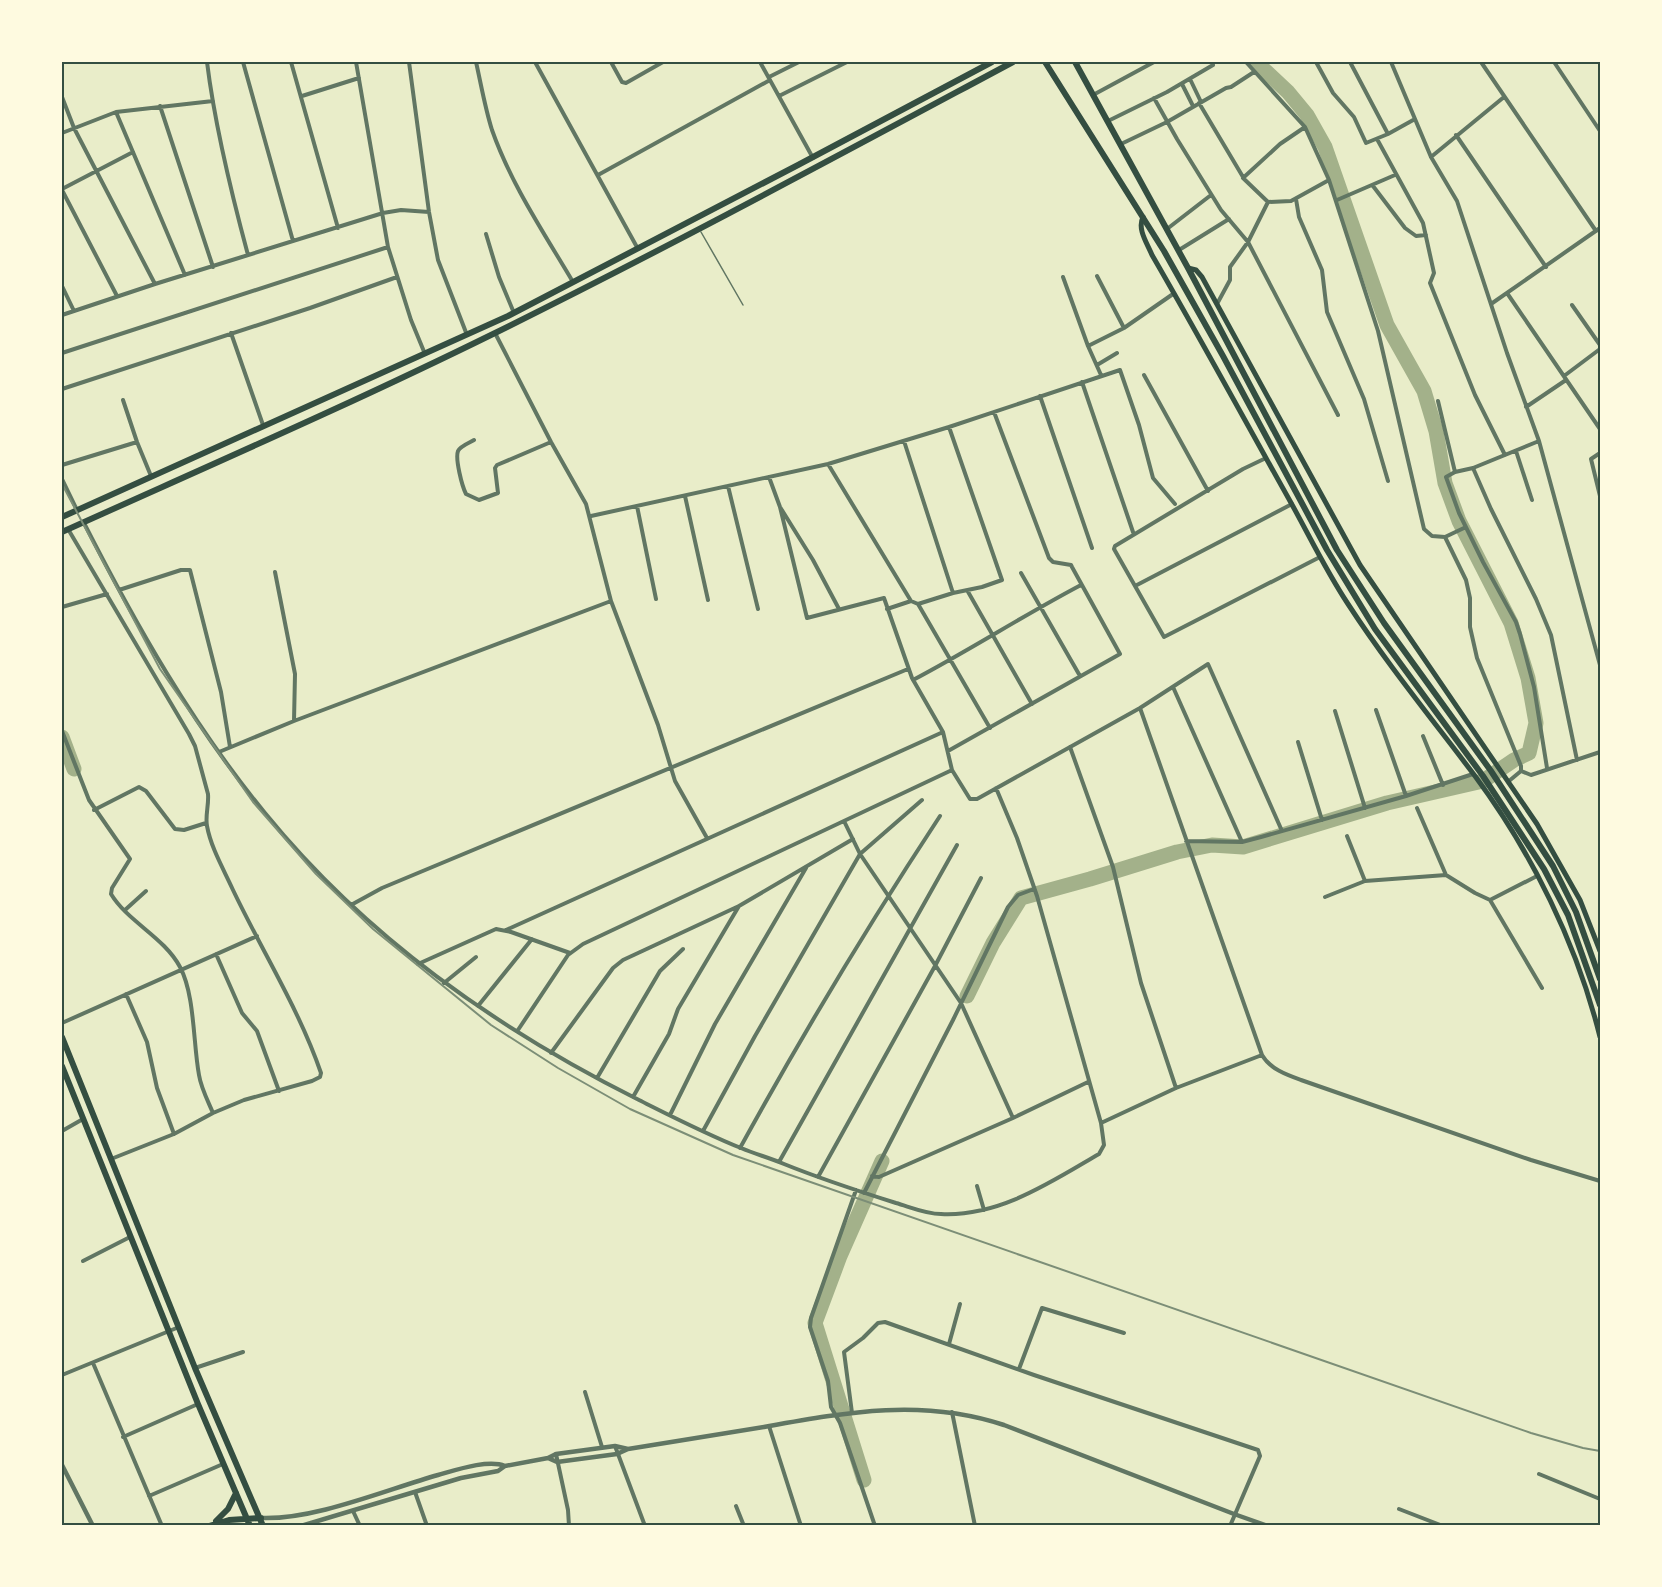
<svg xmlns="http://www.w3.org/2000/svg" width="1662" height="1587" viewBox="0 0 1662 1587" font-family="Poppins,sans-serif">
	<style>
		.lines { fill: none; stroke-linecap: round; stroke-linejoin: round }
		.river { stroke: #a3b18a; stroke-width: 15 }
		.service { stroke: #617663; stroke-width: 1.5 }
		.minor { stroke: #617663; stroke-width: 4 }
		.tertiary { stroke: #617663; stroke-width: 4.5 }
		.secondary { stroke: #344e41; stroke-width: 5 }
		.primary { stroke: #344e41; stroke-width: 6 }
		.trunk { stroke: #344e41; stroke-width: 6 }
		.rail { stroke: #7c8e77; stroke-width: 2 }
		.neatline { fill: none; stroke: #344e41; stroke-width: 2 }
	</style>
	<rect width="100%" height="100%" fill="#e9edc9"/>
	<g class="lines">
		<path class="river" d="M 62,737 L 74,769
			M 967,996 L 993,943 L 1021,898 L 1090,879 L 1177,852 L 1212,845 L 1243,847 L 1387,803 L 1483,781 L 1514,760 L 1529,753 L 1536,723 L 1528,678 L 1511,623 L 1459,521 L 1445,483 L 1436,431 L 1424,391 L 1387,325 L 1325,147 L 1307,115 L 1288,92 L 1256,62
			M 864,1480 L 815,1323 L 840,1256 L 882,1161"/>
		<path class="service" d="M 701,232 L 743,305"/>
		<path class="minor" d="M 207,62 C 215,127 231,192 248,255
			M 243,62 L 293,241
			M 291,62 L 338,228
			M 356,62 L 388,247 L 411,320 L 425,354
			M 409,62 L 429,212 L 438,260 L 467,335
			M 476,62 C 481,84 485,108 492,130 C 511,184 544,233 573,282
			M 535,62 L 638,249
			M 611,62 L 622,82 L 626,83 L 663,62
			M 760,62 L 813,158
			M 1246,62 L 1305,127 L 1329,180 L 1378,331 L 1424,529 L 1432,536 L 1445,537 L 1466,527
			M 1316,62 L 1333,93 L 1354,117 L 1366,143 L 1388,134 L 1415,119
			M 1350,62 L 1388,134
			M 1391,62 L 1431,157 L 1457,201 L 1507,353 L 1539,441 L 1600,665
			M 1481,62 L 1596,231
			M 1554,62 L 1600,131
			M 769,77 L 799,62
			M 1190,79 L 1201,102
			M 1182,84 L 1193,106
			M 1093,95 L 1154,62
			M 302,96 L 359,78
			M 779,96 L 847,62
			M 62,97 L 74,128 L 155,284
			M 1154,98 L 1177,139 L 1221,210 L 1248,242 L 1338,415
			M 1199,103 L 1243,177
			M 160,106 L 213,267
			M 1108,121 L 1167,92 L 1213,65 L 1212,62
			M 62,133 L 116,112
			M 1456,135 L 1546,267
			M 1377,139 L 1423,223 L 1434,273 L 1430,283 L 1475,395 L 1505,455
			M 1121,144 L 1167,122 L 1226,88 L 1231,87 L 1254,72
			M 1431,157 L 1504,97
			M 598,175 L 770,80
			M 1373,186 L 1405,228 L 1416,236 L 1426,235
			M 62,189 L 133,152
			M 62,190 L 117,296
			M 1296,199 L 1299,217 L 1322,270 L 1327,312 L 1364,399 L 1388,481
			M 1337,200 L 1395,175
			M 1268,202 L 1243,178 L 1280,144 L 1305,127
			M 1167,229 L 1211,195
			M 486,234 L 499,277 L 514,313
			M 1179,250 L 1229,219
			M 185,275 L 116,112 L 213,101
			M 1097,276 L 1124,328
			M 1063,277 L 1088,346 L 1101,375
			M 62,286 L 74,311
			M 1507,293 L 1600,429
			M 1217,304 L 1230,280 L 1230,267 L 1248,242 L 1268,202 L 1291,201 L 1329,180
			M 1491,304 L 1600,228
			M 1572,305 L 1600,345
			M 62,315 L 155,284 L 383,213 L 401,210 L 429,212
			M 231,333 L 263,425
			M 495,333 L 551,442 L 586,504 L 611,601 L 658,725 L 675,781 L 707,838
			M 1088,346 L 1124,328 L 1173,294
			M 62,353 L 388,247
			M 1097,365 L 1117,353
			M 1144,375 L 1208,491
			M 1564,376 L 1600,349
			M 1082,382 L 1133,532
			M 62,389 L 310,308 L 397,277
			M 1040,396 L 1092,548
			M 123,400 L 137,442 L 151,476
			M 1438,401 L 1455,472
			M 1526,407 L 1566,380
			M 474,440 C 469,443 460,446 458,451 C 455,459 462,486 466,494 L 479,500 L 498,493 L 495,468 L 497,465 L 551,442
			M 904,441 L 953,593
			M 1539,441 L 1473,468 L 1455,472 L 1446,477 L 1459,513 L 1483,562 L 1516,622 L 1520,634 L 1534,687 L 1547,768
			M 1516,451 L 1532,500
			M 1600,453 L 1591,459 L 1600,496
			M 1266,458 L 1243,469 L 1115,546 L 1114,549 L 1164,637 L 1320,557
			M 828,464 L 911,601
			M 62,465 L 137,442
			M 1473,468 L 1491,509 L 1536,599 L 1551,635 L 1577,760
			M 769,477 L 780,507 L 813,560 L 839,609
			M 62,479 L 77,510
			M 728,486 L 758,609
			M 685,496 L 708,600
			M 637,506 L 656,599
			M 780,507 L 807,618 L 884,598 L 912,678 L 943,732 L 952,770 L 970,799 L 977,799 L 1140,708 L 1208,664 L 1282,831
			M 591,516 L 828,464 L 949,427 L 1120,370 L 1139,425 L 1153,478 L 1175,504
			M 84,523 C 136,625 192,724 265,813 C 367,938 496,1028 639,1100 C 673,1117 706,1134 741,1148 C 755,1154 770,1158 784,1164 C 821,1179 858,1191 896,1203 C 910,1207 926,1214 941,1214 C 999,1217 1051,1182 1099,1154 L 1104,1145 L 1101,1123 L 1037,896 L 1017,838 L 996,788
			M 68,529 L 189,734 L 195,746 L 208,794 C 209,805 205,816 207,826 C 211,848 224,870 233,890 C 262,951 299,1009 321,1073 L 320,1077 L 312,1081 L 244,1100 L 213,1113 L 174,1134 L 111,1159
			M 1445,537 L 1466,580 L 1470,598 L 1470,627 L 1477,658 L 1521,766 L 1521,771 L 1509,781
			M 275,572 L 295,674 L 294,721
			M 1021,573 L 1080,676
			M 1135,586 L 1292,504
			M 119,590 L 181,570 L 190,570 L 221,692 L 230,747
			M 967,590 L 1032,704
			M 911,601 L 918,604 L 990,728
			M 918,604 L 953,593 L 982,587 L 1002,580 L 949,427
			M 62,607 L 107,594
			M 887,609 L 911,601
			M 913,680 C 970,650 1024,615 1081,585
			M 1173,687 L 1242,842
			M 1140,708 L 1262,1055 C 1270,1069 1287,1075 1301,1080 L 1531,1160 L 1600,1181
			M 1376,710 L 1406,796
			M 1335,711 L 1365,808
			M 62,731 L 89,800 L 130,859 L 112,888 L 111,894 C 128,922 164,937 180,967 C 195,995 193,1043 199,1075 C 201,1088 208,1101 213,1113
			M 1423,736 L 1443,785
			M 1298,742 L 1322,820
			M 1070,747 L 1113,867 L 1141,983 L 1176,1088
			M 948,751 L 1120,654 L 1072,567 L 1071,565 L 1053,562 L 1049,558 L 994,412
			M 219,752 L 294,721 L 611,601
			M 1521,771 L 1531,775 L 1600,752
			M 1417,808 L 1446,875
			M 94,810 L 139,787 L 146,791 L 175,829 L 184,830 L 206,823
			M 844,821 L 860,854 L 961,1003 L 1013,1118
			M 1347,836 L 1365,881
			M 1186,841 L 1242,842 L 1261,837 L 1406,796 L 1473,774
			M 1325,897 L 1365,881 L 1446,875 L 1475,893 L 1490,900
			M 1490,900 L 1542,988
			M 1490,900 L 1537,876
			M 351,905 L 382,888 L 908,669
			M 125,910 L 146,891
			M 506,930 L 943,732
			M 216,954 L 242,1013 L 257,1031 L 279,1091
			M 418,964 L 496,929 L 511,932 L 570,953
			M 444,983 L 476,957
			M 126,994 L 147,1042 L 157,1088 L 174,1134
			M 478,1006 L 532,939
			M 62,1023 L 257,936
			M 518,1030 L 568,955 L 583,944 L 952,770
			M 551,1053 L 613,968 L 623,960 L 739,906 L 853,839
			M 597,1078 L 660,971 L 683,949
			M 633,1097 L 669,1034 L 678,1009 L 739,906
			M 670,1115 L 715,1024 L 806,868
			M 1101,1123 L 1176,1088 L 1262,1055
			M 62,1131 L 83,1119
			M 703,1131 L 755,1036 L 860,854 L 922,800
			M 740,1148 C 802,1035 869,924 940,816
			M 779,1162 L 957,845
			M 872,1176 L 879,1177 L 1013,1118 L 1088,1082
			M 818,1177 L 935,966 L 981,878
			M 977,1186 L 984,1210
			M 856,1190 L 811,1318 L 810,1327 L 828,1381 L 831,1407 L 840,1423 L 875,1526
			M 864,1193 L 953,1020 L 1008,907 L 1018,895 L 1034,889
			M 83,1261 L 130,1237
			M 949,1344 L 960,1304
			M 93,1363 L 162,1526
			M 195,1368 L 243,1352
			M 1019,1369 L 1042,1308 L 1124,1333
			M 62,1375 L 179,1327
			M 585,1392 L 602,1447
			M 952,1412 L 975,1526
			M 852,1413 L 844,1352 L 863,1338 L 878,1323 L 885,1322 L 1034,1375 L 1258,1450 L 1260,1456 L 1230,1526
			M 769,1426 L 801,1526
			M 123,1437 L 198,1404
			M 615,1446 L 645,1526
			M 556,1454 L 568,1510 L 569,1526
			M 1539,1474 L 1600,1499
			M 415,1492 L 427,1526
			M 149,1496 L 223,1464
			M 736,1506 L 744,1526
			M 1399,1509 L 1443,1526
			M 353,1511 L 360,1526"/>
		<path class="tertiary" d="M 548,1458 L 557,1462 L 617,1454 L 628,1449 C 673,1442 719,1434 764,1427 C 847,1412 922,1398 1004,1425 L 1234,1514 L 1268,1526
			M 62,1465 L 93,1526
			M 261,1518 C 315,1520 385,1490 438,1475 C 456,1470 488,1459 505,1466
			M 301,1526 L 461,1478 L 498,1471 L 505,1466 L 548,1458 L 556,1454 L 615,1446 L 628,1449"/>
		<path class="secondary" d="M 1143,217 C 1137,229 1147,243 1152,255 C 1199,336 1244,419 1290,501 C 1309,535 1326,571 1348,604 C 1387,664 1432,719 1475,776 C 1532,853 1577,944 1600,1037
			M 1188,268 L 1196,270 L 1202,277 L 1360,565 L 1537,824 L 1580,900 L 1600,951"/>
		<path class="primary" d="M 1045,62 L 1164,251 L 1223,356 L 1327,550 L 1375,629 L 1483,776 L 1544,869 L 1568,915 L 1600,1005
			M 1075,62 L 1188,268 L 1337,550 L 1384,623 L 1491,771 L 1553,866 L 1576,912 L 1600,979"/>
		<path class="trunk" d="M 62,517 L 508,316 L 798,165 L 992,62
			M 62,532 C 206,467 351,404 493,334 C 669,247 841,154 1013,62
			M 62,1037 L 195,1368 L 263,1526
			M 62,1066 L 198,1404 L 250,1526
			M 216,1521 L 228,1509 L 236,1493
			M 209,1526 L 229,1520 L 261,1518"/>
		<path class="rail" d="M 62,484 L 160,669 L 253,802 L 316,874 L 373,929 L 491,1025 L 558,1068 L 630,1109 L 733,1155 L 1531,1433 L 1583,1448 L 1600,1451"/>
	</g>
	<rect width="1662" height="1587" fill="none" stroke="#fefae0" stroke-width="126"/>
	<rect x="63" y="63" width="1536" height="1461" class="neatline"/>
</svg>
